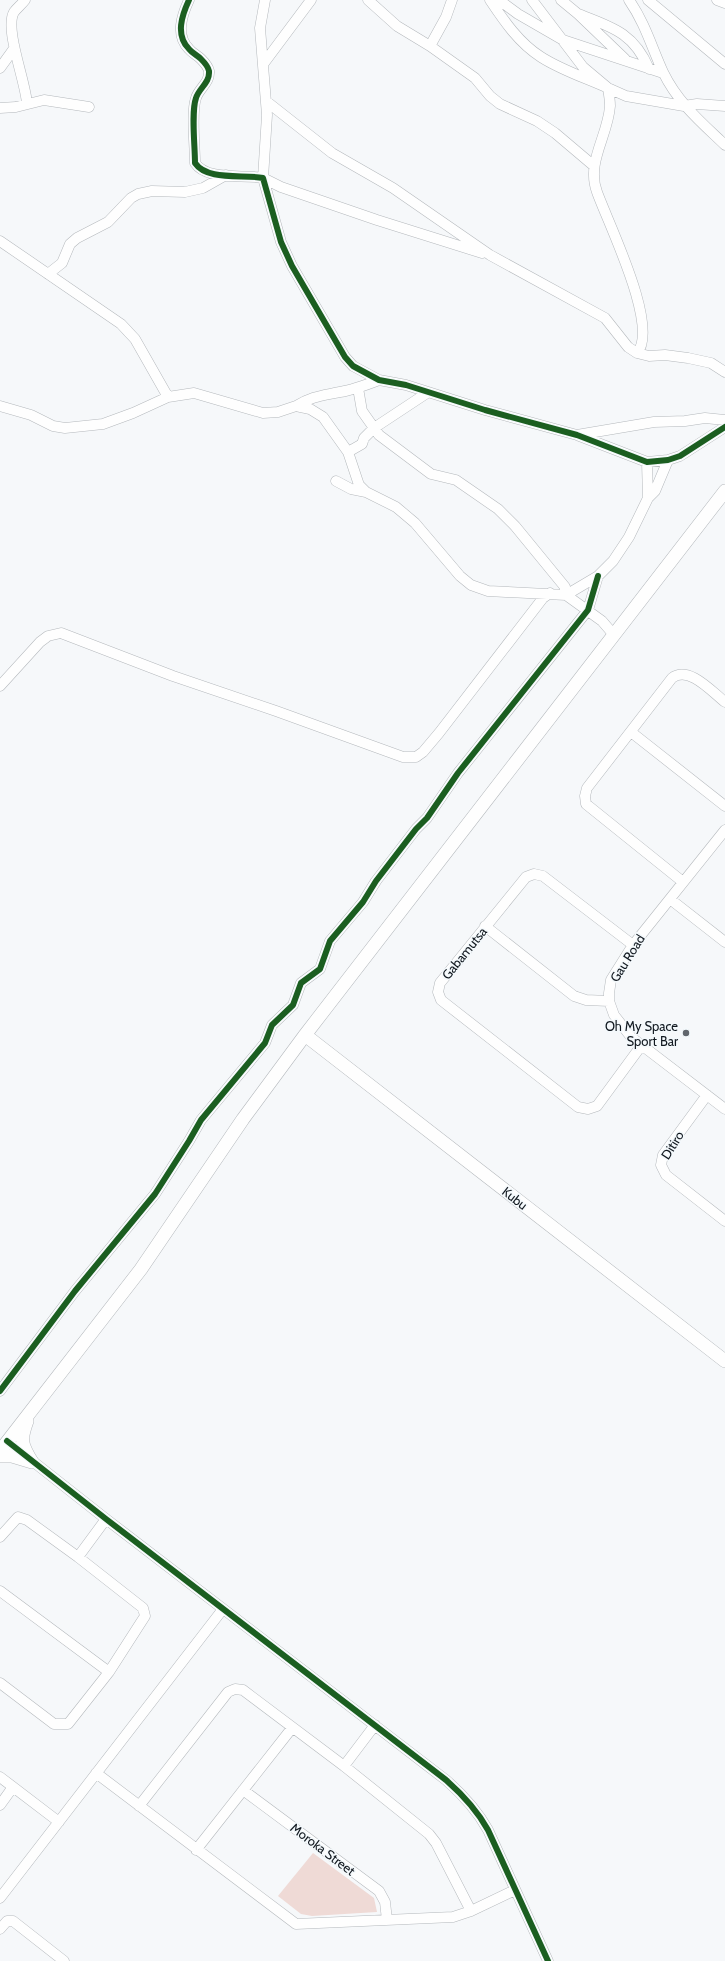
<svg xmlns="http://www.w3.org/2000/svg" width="725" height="1961" viewBox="0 0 725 1961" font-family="Cabin,sans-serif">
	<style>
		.green { fill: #efdad6 }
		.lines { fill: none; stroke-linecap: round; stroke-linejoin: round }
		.minor-casing { stroke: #b4b8bc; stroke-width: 11 }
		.major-casing { stroke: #b4b8bc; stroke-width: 14 }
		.minor { stroke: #fefefe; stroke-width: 10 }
		.major { stroke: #fefefe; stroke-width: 13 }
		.cycleway-casing { stroke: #f4f9fc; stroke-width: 8 }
		.cycleway { stroke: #1b5e20; stroke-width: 6 }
		.poi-dot { fill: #61666c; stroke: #f4f9fc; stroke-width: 1.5 }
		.labels { text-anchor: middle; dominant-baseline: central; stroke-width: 3; stroke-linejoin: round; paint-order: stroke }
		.street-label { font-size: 13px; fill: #11181f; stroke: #f4f9fc }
		.poi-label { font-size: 13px; fill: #11181f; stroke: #f4f9fc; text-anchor: end }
	</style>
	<rect width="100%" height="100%" fill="#f6f8fa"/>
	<path class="green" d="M 313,1853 L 374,1898 L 377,1912 L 312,1916 L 301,1914 L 278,1896 Z"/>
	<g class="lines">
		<g class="minor-casing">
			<path id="minor" d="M 25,0 C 22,4 17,8 14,12 C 4,29 26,82 27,104
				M 189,0 C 182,15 175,35 189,49 C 192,53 197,55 201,59 C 204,62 208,66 209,71 C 210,83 199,88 196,98 C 191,112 195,146 195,163 C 207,181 243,174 263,178 L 281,242 L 292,266 L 345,357 L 353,366 L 379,380 L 406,385 L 485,410 L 577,435 L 647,462 L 668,460 L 680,456 L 725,427
				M 265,0 L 260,28 L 267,115 L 263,178 L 281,187 L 377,220 L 482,253
				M 368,0 L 397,26 L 430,46
				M 452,0 L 446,17 L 430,46 L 475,78 L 490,96 L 500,104 L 537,121 L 555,133 L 594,166
				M 490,0 C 504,21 519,43 541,57 C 561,70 586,78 608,88 C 609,94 610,100 610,106 C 608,136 586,162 597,192 C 608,223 660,327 637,353
				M 499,0 L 518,14 L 563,40 L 663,73
				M 532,0 L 583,67 L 608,88 L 626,96 L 684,106 L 697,104 L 725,106
				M 561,0 L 578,14 L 625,59
				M 629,0 C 645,23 652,48 663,72 C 678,103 701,122 725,145
				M 648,0 L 725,64
				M 717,0 L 725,3
				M 578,14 C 612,27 634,33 649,69
				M 264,63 L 311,0
				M 0,68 L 13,50
				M 266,101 L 332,153 L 393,188 L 490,255 L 605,318 L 628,347 L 637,353 L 649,356 L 665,355 L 688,358 L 711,363 L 725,372
				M 0,108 L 16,107 L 44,100 L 89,107
				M 0,241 L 121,324 L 135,339 L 168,397
				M 48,274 L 62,263 L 70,244 L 77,238 L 108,222 L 131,198 L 138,194 L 152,191 L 185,192 L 203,188 L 226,175
				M 358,388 L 362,411 L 374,428 L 427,393
				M 0,406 L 31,415 L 53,426 L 65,428 L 103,424 L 133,413 L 168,397 L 194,393 L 263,413 L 278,412 L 296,406 L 310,409 L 323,417 L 348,452 L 359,485 L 366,492 L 396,507 L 415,523 L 460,576 L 471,585 L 488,591 L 566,595 L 602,621 L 614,635
				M 296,406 C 313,396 321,396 340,392 C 353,390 366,385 379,380
				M 577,435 L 654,422 L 685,421 L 705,418 L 725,420
				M 348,452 L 362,444 L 364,438 L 374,428 L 379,435 L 431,474 L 456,480 L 498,509 L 515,526 L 565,587 L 566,595 L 598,576 L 613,561 L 629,537 L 648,498 L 655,491 L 668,460
				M 647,462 L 648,498
				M 336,481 L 351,489 L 366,492
				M 0,686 L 40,642 L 48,636 L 61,633 L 173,676 L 276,711 L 403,757 L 416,757 L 423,752 L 439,733 L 543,598 L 550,593
				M 631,732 L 725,806
				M 725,830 L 633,945 L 611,980 L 609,993 L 609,1001 L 614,1015 L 631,1037 L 725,1109
				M 683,882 L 586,804 L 585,796 L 587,788 L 672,678 C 689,665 712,692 725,702
				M 670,899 L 725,942
				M 485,926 L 574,996 L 586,1000 L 609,1001
				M 633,945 L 543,876 L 534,874 L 526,877 L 440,983 L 438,992 L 441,1000 L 578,1107 L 588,1109 L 597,1106 L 641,1046
				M 707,1095 L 663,1155 L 661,1165 L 666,1175 L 725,1221
				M 0,1391 L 75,1291 L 155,1194 L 189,1141 L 201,1120 L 265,1043 L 272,1025 L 293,1005 L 301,983 L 320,969 L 330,941 L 363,902 L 376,881 L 416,829 L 427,818 L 458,773 L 588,610 L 598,576
				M 7,1441 L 106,1519 L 446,1780 C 463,1795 477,1810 488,1830 L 548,1961
				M 0,1537 L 18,1517 L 27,1520 L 78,1557 L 143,1608 L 145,1616 L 109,1672 L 68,1724 L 54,1724 L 0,1683
				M 78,1557 L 106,1519
				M 0,1591 L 109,1672
				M 344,1766 L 375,1725
				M 96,1773 L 296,1924 L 453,1917 L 471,1911 L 515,1890
				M 0,1777 L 59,1822
				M 243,1790 L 379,1891 L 385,1902 L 387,1920
				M 0,1805 L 13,1787
				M 139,1806 L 228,1692 L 235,1689 L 243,1690 L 344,1766 L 429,1834 L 436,1843 L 471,1911
				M 196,1850 L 292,1728
				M 0,1898 L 223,1609
				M 0,1929 L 7,1921 L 13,1921 L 64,1961"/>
		</g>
		<g class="major-casing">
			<path id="major" d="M 305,1035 L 725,1361
				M 27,1421 C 20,1440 21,1444 32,1462
				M 0,1451 L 141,1269 L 243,1119 L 305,1035 L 725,491
				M 0,1456 L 12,1456 L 32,1462"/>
		</g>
		<use href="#minor" class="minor"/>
		<use href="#major" class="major"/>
		<g class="cycleway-casing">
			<path id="cycleway" d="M 189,0 C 182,15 175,35 189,49 C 192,53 197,55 201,59 C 204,62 208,66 209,71 C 210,83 199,88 196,98 C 191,112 195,146 195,163 C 207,181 243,174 263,178 L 281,242 L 292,266 L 345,357 L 353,366 L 379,380 L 406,385 L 485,410 L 577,435 L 647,462 L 668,460 L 680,456 L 725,427
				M 0,1391 L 75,1291 L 155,1194 L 189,1141 L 201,1120 L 265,1043 L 272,1025 L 293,1005 L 301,983 L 320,969 L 330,941 L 363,902 L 376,881 L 416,829 L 427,818 L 458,773 L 588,610 L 598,576
				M 7,1441 L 106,1519 L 446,1780 C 463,1795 477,1810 488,1830 L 548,1961"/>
		</g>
		<use href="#cycleway" class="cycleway"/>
	</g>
	<circle class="poi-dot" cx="686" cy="1033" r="4"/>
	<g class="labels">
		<g class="street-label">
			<text transform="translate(464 953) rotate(-51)">Gabamutsa</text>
			<text transform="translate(627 958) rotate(-58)">Gau Road</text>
			<text transform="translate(672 1145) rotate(-58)">Ditiro</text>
			<text transform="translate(515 1198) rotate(38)">Kubu</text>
			<text transform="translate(323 1849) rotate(37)">Moroka Street</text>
		</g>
		<g class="poi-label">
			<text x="678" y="1026">Oh My Space<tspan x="678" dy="15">Sport Bar</tspan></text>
		</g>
	</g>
</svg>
